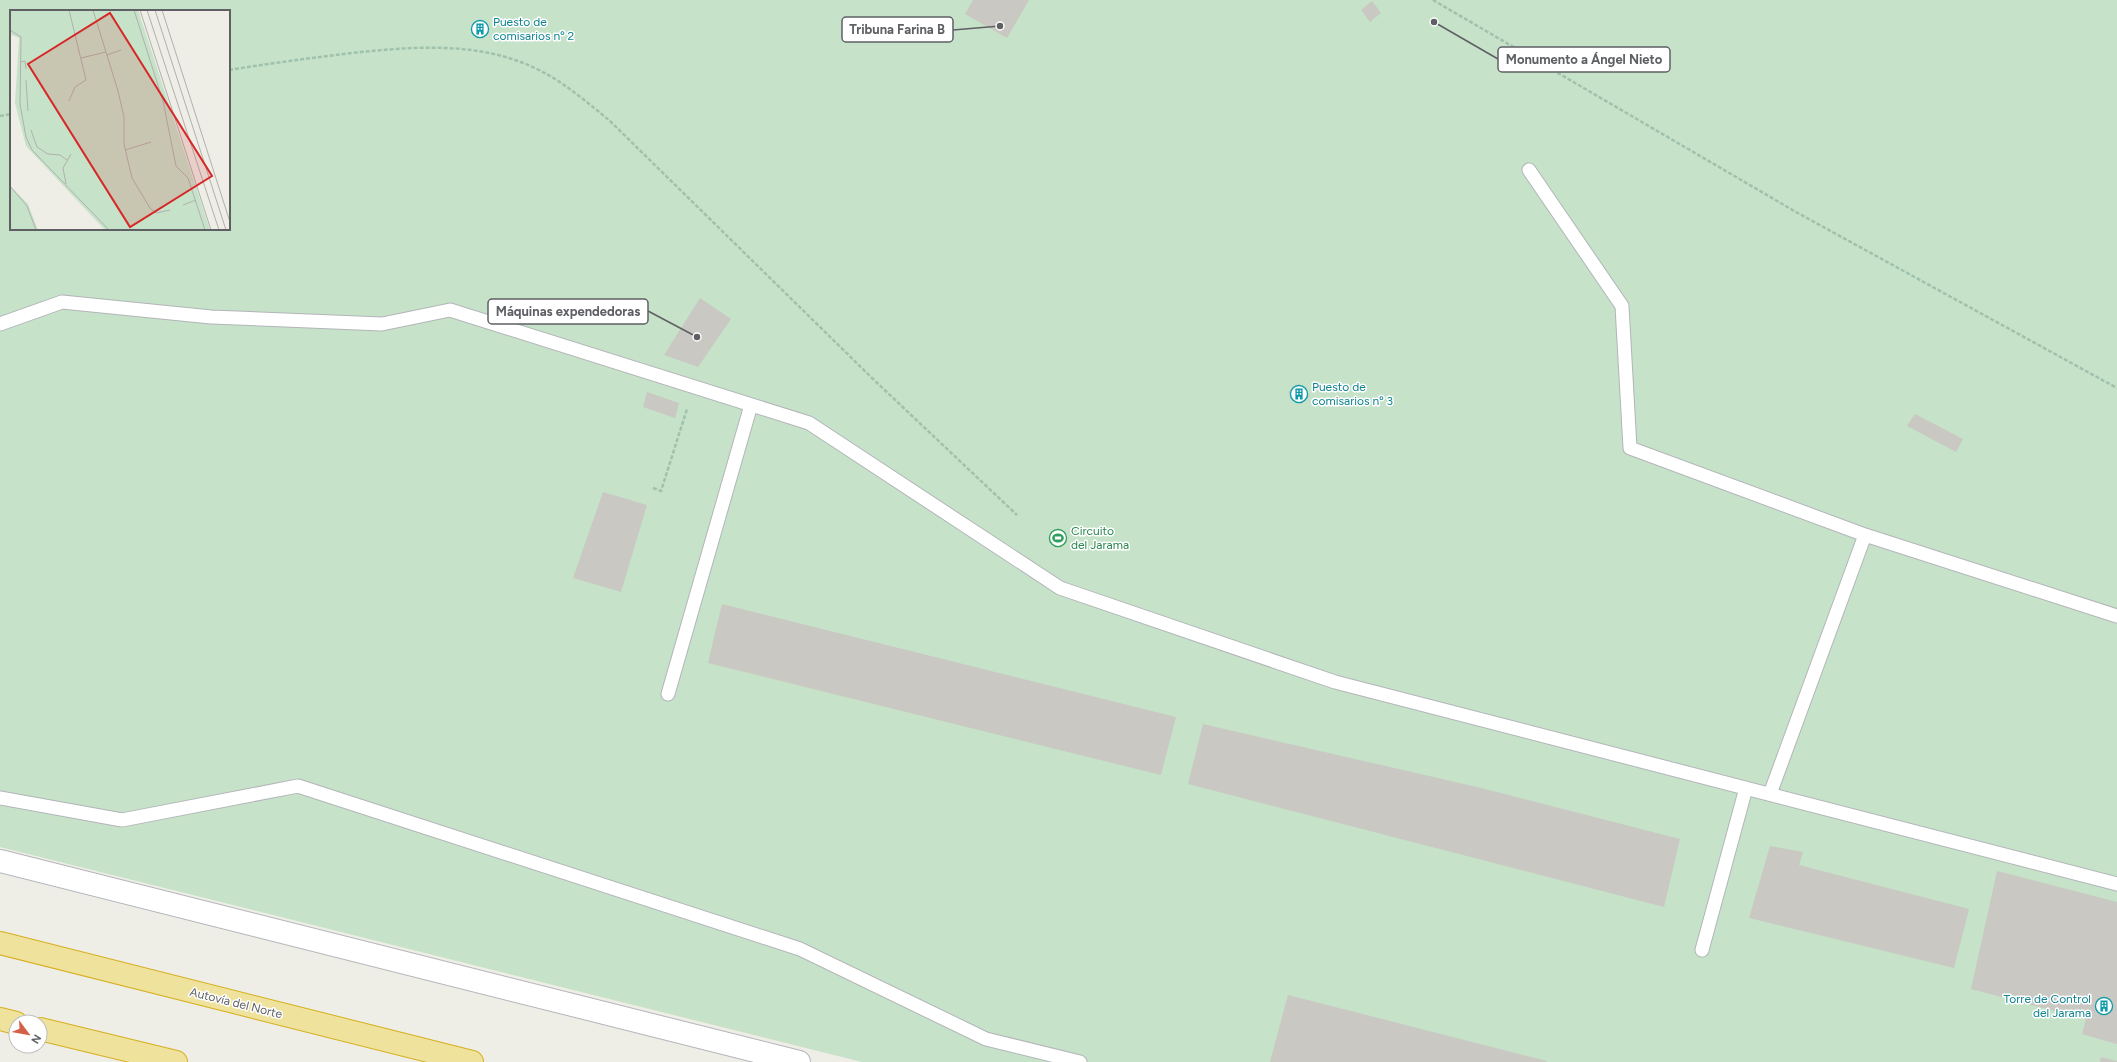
<svg xmlns="http://www.w3.org/2000/svg" width="2117" height="1062" viewBox="0 0 2117 1062" font-family="Figtree,sans-serif">
	<style>
		.green { fill: #c6e2c9; fill-rule: evenodd }
		.building { fill: #c9c8c2 }
		.lines { fill: none; stroke-linecap: round; stroke-linejoin: round }
		.service-casing { stroke: #b3b5b9; stroke-width: 15 }
		.minor-casing { stroke: #b3b5b9; stroke-width: 24 }
		.motorway-casing { stroke: #d6af1e; stroke-width: 24 }
		.path { stroke: #a0c2ad; stroke-width: 2.5; stroke-dasharray: 4 2; stroke-linecap: butt }
		.service { stroke: #fff; stroke-width: 13 }
		.minor { stroke: #fff; stroke-width: 22 }
		.motorway { stroke: #efe29c; stroke-width: 22 }
		.labels { text-anchor: middle; dominant-baseline: central; stroke-width: 3; stroke-linejoin: round; paint-order: stroke }
		.culture-label { font-size: 12px; fill: #0d838f; stroke: #fff; text-anchor: start }
		.leisure-label { font-size: 12px; fill: #27864d; stroke: #fff; text-anchor: start }
		.street-label { font-size: 12px; fill: #5e6064; stroke: #fff }
		.inset-road { fill: none; stroke: #b0b1ae; stroke-width: 1 }
		.view { fill: #d62828; fill-opacity: 0.15; stroke: #d62828; stroke-width: 2 }
		.inset-edge { fill: none; stroke: #5e6064; stroke-width: 2 }
		.leader { fill: none; stroke: #5e6064; stroke-width: 1.5 }
		.callout-dot { fill: #5e6064; stroke: #fff; stroke-width: 1.5 }
		.callout { fill: #fff; stroke: #5e6064; stroke-width: 1.5 }
		.callout-label { font-size: 13px; text-anchor: middle; font-weight: bold; fill: #5e6064 }
	</style>
	<rect width="100%" height="100%" fill="#eeede6"/>
	<path class="green" d="M 0,0 L 2117,0 L 2117,1062 L 862,1062 L 0,847 ZM 11,11 L 229,11 L 229,229 L 11,229 Z"/>
	<path class="building" d="M 973,0 L 1029,0 L 1007,38 L 965,14 Z
		M 1372,1 L 1381,13 L 1370,22 L 1361,10 Z
		M 474,24 L 487,24 L 487,36 L 473,34 Z
		M 700,298 L 731,319 L 698,367 L 664,355 Z
		M 1297,384 L 1310,396 L 1301,404 L 1288,392 Z
		M 647,392 L 679,403 L 675,418 L 643,407 Z
		M 1915,414 L 1963,439 L 1956,452 L 1907,426 Z
		M 603,492 L 647,505 L 621,592 L 573,578 Z
		M 722,604 L 1176,717 L 1161,775 L 708,663 Z
		M 1203,724 L 1481,788 L 1680,839 L 1664,907 L 1188,784 Z
		M 1770,846 L 1803,852 L 1799,865 L 1969,909 L 1954,968 L 1749,918 Z
		M 1997,871 L 2117,902 L 2117,1044 L 2082,1034 L 2086,1019 L 1971,989 Z
		M 1288,995 L 1547,1061 L 1546,1062 L 1270,1062 Z
		M 2101,1057 L 2117,1061 L 2117,1062 L 2100,1062 Z"/>
	<g class="lines">
		<g class="service-casing">
			<path id="service" d="M 1529,170 L 1622,306 L 1630,448 L 1865,535 L 2117,616
				M 0,324 L 62,302 L 211,317 L 382,324 L 450,310 L 809,423 L 1060,588 L 1335,682 L 2117,884
				M 668,694 L 751,405
				M 1770,794 L 1865,535
				M 0,798 L 122,820 L 298,786 L 800,949 L 986,1039 L 1080,1062
				M 1702,950 L 1746,788"/>
		</g>
		<g class="minor-casing">
			<path id="minor" d="M 0,861 L 799,1062"/>
		</g>
		<g class="motorway-casing">
			<path id="motorway" d="M 0,943 L 472,1062
				M 0,1019 L 16,1023
				M 40,1029 L 176,1062"/>
		</g>
		<path class="path" d="M 1433,0 L 1796,212 L 2117,388
			M 229,70 C 273,63 316,57 361,52 C 421,46 483,42 539,70 C 565,83 588,103 610,121 L 873,379 L 1017,515
			M 0,116 L 11,114
			M 653,488 L 661,491 L 687,409"/>
		<use href="#service" class="service"/>
		<use href="#minor" class="minor"/>
		<use href="#motorway" class="motorway"/>
	</g>
	<defs>
		<g id="building-ring" transform="scale(0.9)"><circle r="9.5" fill="#fff" stroke="#0f9aa8" stroke-width="1.5"/><path d="M-4-6H4V6H1V3H-1V6H-4ZM-2.5-4.3h1.7v1.8h-1.7ZM.8-4.3h1.7v1.8H.8ZM-2.5-1h1.7V.8h-1.7ZM.8-1h1.7V.8H.8Z" fill="#0f9aa8"/></g>
		<g id="stadium-ring" transform="scale(0.9)"><circle r="9.5" fill="#fff" stroke="#2e9e5b" stroke-width="1.5"/><path d="M0-5a6.5 5 0 1 0 0 10a6.5 5 0 1 0 0-10ZM-3.5-1.8h7v3.6h-7Z" fill="#2e9e5b"/></g>
	</defs>
	<g fill-rule="evenodd">
		<use href="#building-ring" x="480" y="29"/>
		<use href="#building-ring" x="1299" y="394"/>
		<use href="#stadium-ring" x="1058" y="538"/>
		<use href="#building-ring" x="2104" y="1006"/>
	</g>
	<g class="labels">
		<g class="culture-label">
			<text x="493" y="22">Puesto de<tspan x="493" dy="14">comisarios nº 2</tspan></text>
			<text x="1312" y="387">Puesto de<tspan x="1312" dy="14">comisarios nº 3</tspan></text>
			<text x="2091" y="999" text-anchor="end">Torre de Control<tspan x="2091" dy="14">del Jarama</tspan></text>
		</g>
		<g class="leisure-label">
			<text x="1071" y="531">Circuito<tspan x="1071" dy="14">del Jarama</tspan></text>
		</g>
		<g class="street-label">
			<text transform="translate(236 1003) rotate(14)">Autovía del Norte</text>
		</g>
	</g>
	<g transform="translate(10 10)">
		<rect width="220" height="220" fill="#eeede6"/>
		<path d="M 0,0 L 128,0 L 200,220 L 95,220 L 16,136 L 5,93 L 9,28 L 0,24 ZM 0,176 L 18,194 L 28,220 L 0,220 Z" fill="#c6e2c9"/>
		<path class="inset-road" d="M 83,0 L 108,81 L 114,107 L 114,134 L 122,168 L 140,198 L 146,203 L 160,200M 124,0 L 153,91 L 166,156 L 178,168 L 195,220M 130,0 L 201,220M 137,0 L 209,220M 145,0 L 216,220M 152,0 L 220,212M 0,20 L 11,27 L 10,94 L 16,127 L 22,140 L 99,220M 97,45 L 111,40M 71,48 L 96,42M 11,52 L 15,51 L 16,59M 16,70 L 18,101M 59,91 L 65,77 L 76,70 L 59,0M 21,120 L 27,137 L 38,144 L 50,145 L 57,150M 115,140 L 141,132M 56,174 L 53,158 L 61,144M 0,176 L 17,196 L 26,220M 173,195 L 186,190"/>
		<path class="view" d="M 100,3 L 202,166 L 120,217 L 18,54 Z"/>
		<rect width="220" height="220" class="inset-edge"/>
	</g>
	<path class="leader" d="M1000 26L953 30M1434 22L1498 59M697 337L648 311"/>
	<g class="callout-dot">
		<circle cx="1000" cy="26" r="4"/>
		<circle cx="1434" cy="22" r="4"/>
		<circle cx="697" cy="337" r="4"/>
	</g>
	<g class="callout">
		<rect x="842" y="17" width="111" height="25" rx="4"/>
		<rect x="1498" y="47" width="172" height="25" rx="4"/>
		<rect x="488" y="299" width="160" height="25" rx="4"/>
	</g>
	<g class="callout-label">
		<text x="897" y="34">Tribuna Farina B</text>
		<text x="1584" y="64">Monumento a Ángel Nieto</text>
		<text x="568" y="316">Máquinas expendedoras</text>
	</g>
	<g transform="translate(28 1034) rotate(122)"><circle r="19" fill="#ffffff" stroke="#bfbfc1"/>
	<path d="M0-3L7 15L0 10L-7 15Z" fill="#d36047"/>
	<text y="-6" font-size="11" font-weight="bold" text-anchor="middle" fill="#5e6064">N</text>
	</g>
</svg>
